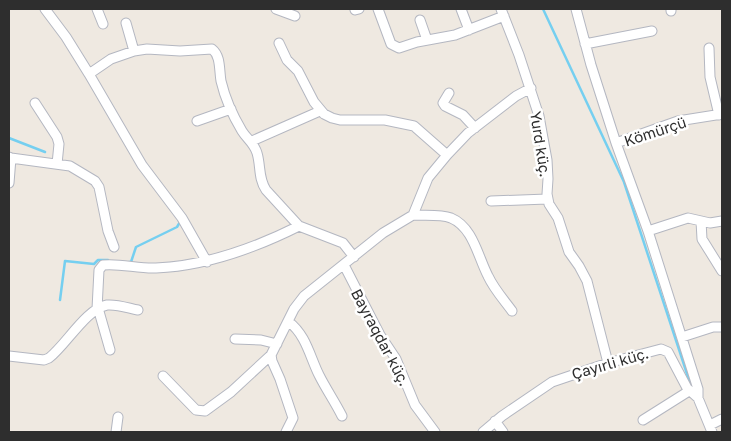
<svg xmlns="http://www.w3.org/2000/svg" width="731" height="441" viewBox="0 0 731 441" font-family="'Golos Text',sans-serif">
	<style>
		.lines { fill: none; stroke-linecap: round; stroke-linejoin: round }
		.stream { stroke: #75cff0; stroke-width: 2.5 }
		.street-casing { stroke: #b4b7c1; stroke-width: 11 }
		.street { stroke: #fff; stroke-width: 9 }
		.labels { text-anchor: middle; dominant-baseline: central; stroke-width: 5; stroke-linejoin: round; paint-order: stroke }
		.street-label { font-size: 15px; fill: #2e2e2e; stroke: #fff }
	</style>
	<rect width="100%" height="100%" fill="#efe9e1"/>
	<g class="lines">
		<path class="stream" d="M 543,9 L 624,182 L 691,386
			M 9,138 L 45,152
			M 129,262 L 131,262 L 136,247 L 177,227 L 180,222 L 179,221
			M 60,300 L 65,261 L 94,264 L 98,260 L 108,260"/>
		<g class="street-casing">
			<path id="street" d="M 45,9 L 66,37 L 89,74 L 142,165 L 182,218 L 207,262
				M 97,9 L 103,24
				M 276,9 L 295,16
				M 378,9 L 391,44 L 399,48 L 417,42 L 455,35 L 504,16
				M 461,9 L 469,30
				M 501,9 L 519,55 L 539,116 L 547,160 L 548,179 L 547,194 L 549,204 L 558,218 L 569,252 L 579,266 L 587,281 L 608,363
				M 576,9 L 591,65 L 616,143 L 648,231 L 698,389 L 698,398
				M 671,9 L 671,11
				M 355,10 L 359,9
				M 420,20 L 427,40
				M 126,23 L 134,51
				M 279,43 L 287,60 L 298,71 L 314,102 L 324,114 L 332,118 L 340,120 L 385,120 L 414,126 L 447,155
				M 585,44 L 652,31
				M 709,48 L 710,77 L 719,115
				M 89,74 L 111,59 L 134,51 L 147,49 L 180,51 L 212,49 C 221,56 219,70 221,81 C 225,98 233,116 242,131 C 247,139 254,143 257,153 C 261,166 258,178 266,190 L 299,226 L 343,243 L 354,257
				M 449,93 L 443,103 L 445,106 L 463,115 L 475,128
				M 35,103 L 57,137 L 59,144 L 57,164
				M 197,121 L 231,109
				M 252,141 L 320,111
				M 616,143 L 678,121 L 722,114
				M 9,157 L 11,158 L 9,183
				M 11,158 L 70,166 L 95,181 L 99,187 L 108,231 L 114,247
				M 491,201 L 547,199
				M 413,215 C 425,216 440,214 451,218 C 473,227 478,257 488,276 C 494,289 504,300 512,311
				M 701,221 L 702,239 L 722,271
				M 648,231 L 688,218 L 710,223 L 722,221
				M 344,265 L 380,335 L 396,359 L 415,405 L 435,432
				M 98,308 L 110,350
				M 97,309 L 99,270 L 103,265 C 120,263 139,269 156,268 C 206,266 255,248 299,226
				M 289,322 C 306,335 310,357 319,375 C 326,389 335,402 342,416
				M 682,337 L 713,327 L 722,327
				M 235,339 L 261,340 L 277,344
				M 9,356 L 44,360 L 49,358 C 66,345 86,309 107,305 C 117,304 128,308 138,310
				M 163,376 L 196,410 L 205,411 L 231,392 L 271,355
				M 643,420 L 689,391
				M 495,421 L 503,432
				M 710,425 L 722,419
				M 116,432 L 118,417
				M 286,432 L 293,418 L 280,379 L 272,361 L 271,355 L 294,309 L 304,296 L 383,233 L 413,215 L 428,178 L 447,155 L 468,133 L 516,96 L 531,88
				M 483,432 L 502,416 L 552,382 L 608,363 L 661,349 L 668,352 L 687,388 L 698,398 L 712,432"/>
		</g>
		<use href="#street" class="street"/>
	</g>
	<g class="labels">
		<g class="street-label">
			<text transform="translate(655 131) rotate(-18)">Kömürçü</text>
			<text transform="translate(541 144) rotate(81)">Yurd küç.</text>
			<text transform="translate(381 337) rotate(62)">Bayraqdar küç.</text>
			<text transform="translate(610 363) rotate(-16)">Çayırli küç.</text>
		</g>
	</g>
	<rect width="731" height="441" fill="none" stroke="#2e2e2e" stroke-width="20"/>
</svg>
